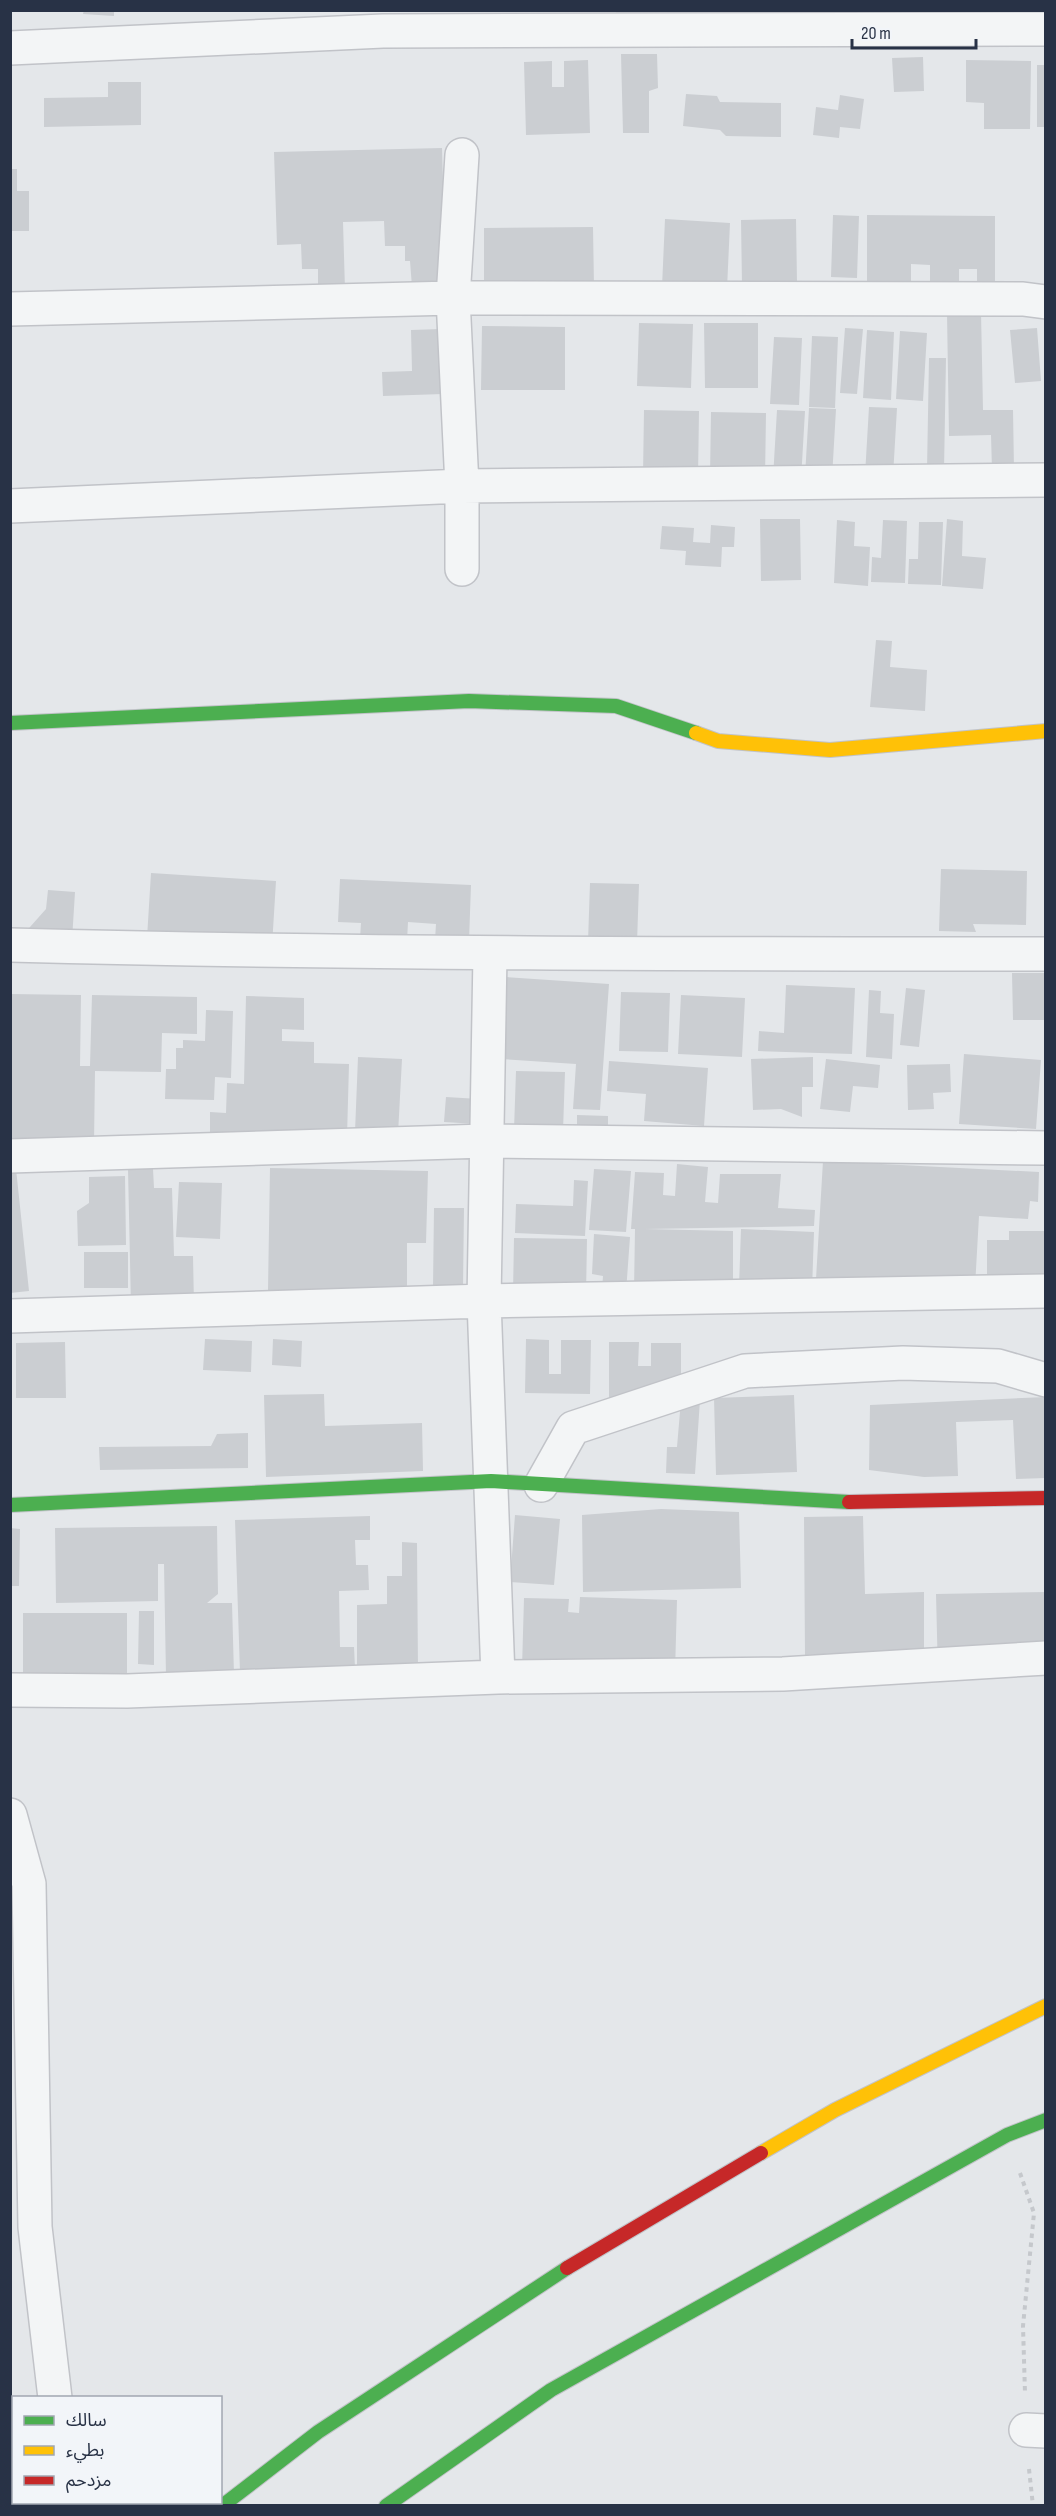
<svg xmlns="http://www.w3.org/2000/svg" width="1056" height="2516" viewBox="0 0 1056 2516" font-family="'Sofia Sans Condensed','Noto Sans Arabic',sans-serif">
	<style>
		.building { fill: #cbced2 }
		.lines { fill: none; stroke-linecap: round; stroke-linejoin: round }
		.street-casing { stroke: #c1c3c8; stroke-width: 36 }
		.fast-casing { stroke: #c1c3c8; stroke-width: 16 }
		.slow-casing { stroke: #c1c3c8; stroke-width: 16 }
		.jam-casing { stroke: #c1c3c8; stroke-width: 16 }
		.path { stroke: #c5c8cc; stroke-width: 4; stroke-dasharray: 4.5 4.5; stroke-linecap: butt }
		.street { stroke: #f3f5f6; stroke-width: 33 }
		.fast { stroke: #4caf50; stroke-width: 14 }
		.slow { stroke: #ffc107; stroke-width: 14 }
		.jam { stroke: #c62828; stroke-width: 14 }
	</style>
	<rect width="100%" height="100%" fill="#e4e7ea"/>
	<path class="building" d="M 84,10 L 114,10 L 114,16 L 83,14 Z
		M 616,10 L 660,10 L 660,23 L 616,22 Z
		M 676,10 L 703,10 L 702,20 L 676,18 Z
		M 713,10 L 790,10 L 789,22 L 713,19 Z
		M 621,54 L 657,54 L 658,88 L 649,91 L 649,133 L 623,133 Z
		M 923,57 L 924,91 L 894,92 L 892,58 Z
		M 588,60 L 590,133 L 526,135 L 524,62 L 552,61 L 552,87 L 564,87 L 564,61 Z
		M 966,60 L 1031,61 L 1030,129 L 984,129 L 984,103 L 966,102 Z
		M 1037,65 L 1046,65 L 1046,127 L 1037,127 Z
		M 108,82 L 141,82 L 141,125 L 44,127 L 44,98 L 108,97 Z
		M 686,94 L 717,96 L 720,102 L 781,103 L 781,137 L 726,136 L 720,130 L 683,126 Z
		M 840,95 L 864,99 L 860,129 L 840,127 L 839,138 L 813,135 L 816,107 L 838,110 Z
		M 442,148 L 446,287 L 412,287 L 410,261 L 405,261 L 405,246 L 385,246 L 384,221 L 343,222 L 345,290 L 318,290 L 318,269 L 302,269 L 301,244 L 277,245 L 274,152 Z
		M 10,169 L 17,169 L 17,191 L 29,191 L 29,231 L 10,231 Z
		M 833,215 L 859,216 L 857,278 L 831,277 Z
		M 867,215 L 995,216 L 995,284 L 977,284 L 977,269 L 959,269 L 959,286 L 930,286 L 930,265 L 911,264 L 911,284 L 867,284 Z
		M 665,219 L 730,223 L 727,289 L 662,287 Z
		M 796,219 L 797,283 L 742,285 L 741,220 Z
		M 593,227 L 594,287 L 484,287 L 484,228 Z
		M 981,312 L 983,410 L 1013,410 L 1014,470 L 992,470 L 991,435 L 949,436 L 947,313 Z
		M 639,323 L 693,324 L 691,388 L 637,386 Z
		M 704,323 L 758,323 L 758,388 L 705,388 Z
		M 482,326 L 565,327 L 565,390 L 481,390 Z
		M 845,328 L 863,329 L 857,394 L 840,393 Z
		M 1037,328 L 1041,381 L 1015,383 L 1010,330 Z
		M 441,329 L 443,394 L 383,396 L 382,372 L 412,371 L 411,330 Z
		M 867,330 L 894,332 L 891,400 L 863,398 Z
		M 900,331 L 927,333 L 923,401 L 896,399 Z
		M 812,336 L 838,337 L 835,408 L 809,407 Z
		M 774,337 L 802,338 L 799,405 L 770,404 Z
		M 929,358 L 946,358 L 944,470 L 927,470 Z
		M 869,407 L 897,408 L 893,476 L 865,475 Z
		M 809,408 L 836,409 L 832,478 L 805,476 Z
		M 644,410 L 699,411 L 698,477 L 643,476 Z
		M 777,410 L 805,411 L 801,480 L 773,478 Z
		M 711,412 L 766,413 L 765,479 L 710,477 Z
		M 760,519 L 800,519 L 801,580 L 761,581 Z
		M 947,519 L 963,521 L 962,556 L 986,558 L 983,589 L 942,586 Z
		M 837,520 L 855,522 L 854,546 L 870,547 L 868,586 L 834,583 Z
		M 883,520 L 907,521 L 905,583 L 871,582 L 872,557 L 881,558 Z
		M 919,522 L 943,522 L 941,585 L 908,584 L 909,559 L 918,559 Z
		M 711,525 L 735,527 L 734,547 L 722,547 L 721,567 L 685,565 L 686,551 L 660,549 L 662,526 L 694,528 L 693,542 L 710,543 Z
		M 876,640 L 892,641 L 890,667 L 927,670 L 925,711 L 870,707 Z
		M 941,869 L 1027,871 L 1026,925 L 973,924 L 976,932 L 939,931 Z
		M 151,873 L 276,881 L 272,946 L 147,938 Z
		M 340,879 L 471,885 L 469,941 L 435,940 L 436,924 L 408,922 L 407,941 L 360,939 L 361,923 L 338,922 Z
		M 590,883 L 639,884 L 637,943 L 588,942 Z
		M 48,890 L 75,892 L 72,940 L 22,936 L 46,909 Z
		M 1012,973 L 1046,973 L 1046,1020 L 1013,1020 Z
		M 506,977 L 609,984 L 600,1110 L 573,1109 L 576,1064 L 501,1059 Z
		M 786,985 L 855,988 L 852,1054 L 758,1051 L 759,1031 L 784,1033 Z
		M 906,988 L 925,990 L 919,1047 L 900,1045 Z
		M 869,990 L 881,991 L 880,1013 L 894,1014 L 892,1059 L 866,1057 Z
		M 621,992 L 670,993 L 668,1052 L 619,1051 Z
		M 10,994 L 81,995 L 80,1066 L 90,1066 L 92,995 L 197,997 L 197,1034 L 162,1033 L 161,1072 L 95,1071 L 94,1143 L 10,1141 Z
		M 681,995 L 745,998 L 742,1057 L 678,1054 Z
		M 246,996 L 304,998 L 304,1030 L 282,1029 L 282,1041 L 314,1042 L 314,1063 L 349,1064 L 347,1137 L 210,1134 L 210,1112 L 226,1113 L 227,1083 L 244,1084 Z
		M 206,1010 L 233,1011 L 231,1078 L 215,1077 L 214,1100 L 165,1099 L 166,1069 L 176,1069 L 176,1048 L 183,1048 L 183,1040 L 205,1041 Z
		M 964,1054 L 1041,1060 L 1036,1129 L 959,1124 Z
		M 358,1057 L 402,1059 L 398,1134 L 355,1132 Z
		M 813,1057 L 813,1087 L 802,1087 L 802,1117 L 781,1109 L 753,1110 L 751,1059 Z
		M 826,1059 L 880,1065 L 878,1088 L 853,1086 L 850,1112 L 820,1109 Z
		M 609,1061 L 708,1068 L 704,1126 L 644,1121 L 646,1094 L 607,1091 Z
		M 950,1064 L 951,1092 L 933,1093 L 934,1109 L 908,1110 L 907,1065 Z
		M 516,1071 L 565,1072 L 563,1131 L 514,1130 Z
		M 446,1097 L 479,1099 L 477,1124 L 444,1122 Z
		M 577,1115 L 608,1116 L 608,1137 L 577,1136 Z
		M 823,1161 L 1039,1172 L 1038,1202 L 1030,1201 L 1028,1219 L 979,1216 L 975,1287 L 816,1279 Z
		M 677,1164 L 708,1167 L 705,1202 L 718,1203 L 720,1174 L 781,1174 L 778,1208 L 815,1210 L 814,1226 L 645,1229 L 733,1231 L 733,1291 L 634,1291 L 635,1229 L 631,1229 L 635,1172 L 664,1173 L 663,1195 L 675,1196 Z
		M 270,1168 L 428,1171 L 426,1243 L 407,1243 L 407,1292 L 268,1290 Z
		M 16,1169 L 29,1291 L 10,1293 L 10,1170 Z
		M 128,1169 L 153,1169 L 154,1188 L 172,1188 L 174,1256 L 193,1256 L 194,1305 L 131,1306 Z
		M 594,1169 L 631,1171 L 626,1232 L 589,1230 Z
		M 125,1176 L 126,1245 L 78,1246 L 77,1211 L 89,1203 L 89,1177 Z
		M 574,1180 L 588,1181 L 585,1236 L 515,1233 L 516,1204 L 573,1206 Z
		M 179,1182 L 222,1183 L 220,1239 L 176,1237 Z
		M 434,1208 L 464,1208 L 463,1288 L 433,1288 Z
		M 741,1229 L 814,1232 L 812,1290 L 739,1287 Z
		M 1009,1231 L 1046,1231 L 1046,1284 L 987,1284 L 987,1240 L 1009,1240 Z
		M 594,1234 L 630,1237 L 626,1292 L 602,1290 L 603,1276 L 592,1274 Z
		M 514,1238 L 587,1239 L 586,1295 L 513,1293 Z
		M 84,1252 L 128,1252 L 128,1288 L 84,1288 Z
		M 205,1339 L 252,1341 L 251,1372 L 203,1370 Z
		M 273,1339 L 302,1341 L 301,1367 L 272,1365 Z
		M 526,1339 L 549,1340 L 549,1374 L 561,1374 L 561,1340 L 591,1340 L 590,1394 L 525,1393 Z
		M 65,1342 L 66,1398 L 16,1398 L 16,1343 Z
		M 609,1342 L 639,1342 L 638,1366 L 651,1366 L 651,1343 L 681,1343 L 681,1400 L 609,1399 Z
		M 324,1394 L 325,1426 L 422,1423 L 423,1471 L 266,1477 L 264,1395 Z
		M 794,1395 L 797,1472 L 716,1475 L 714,1398 Z
		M 1046,1397 L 1046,1478 L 1016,1479 L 1013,1420 L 956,1422 L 958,1476 L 924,1477 L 869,1470 L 870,1405 Z
		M 681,1400 L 700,1400 L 695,1474 L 666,1473 L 667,1447 L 677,1447 Z
		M 248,1433 L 248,1468 L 100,1470 L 99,1447 L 211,1446 L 217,1434 Z
		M 661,1509 L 739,1512 L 741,1588 L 583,1592 L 582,1515 Z
		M 515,1515 L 560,1519 L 554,1585 L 510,1582 Z
		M 370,1516 L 370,1540 L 355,1540 L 356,1565 L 368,1565 L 369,1590 L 339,1591 L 340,1647 L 354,1647 L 355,1668 L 240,1672 L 235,1520 Z
		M 863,1516 L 865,1594 L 924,1592 L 924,1649 L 805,1655 L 804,1517 Z
		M 217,1526 L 218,1594 L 207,1603 L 232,1603 L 234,1675 L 166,1676 L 164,1564 L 158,1564 L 158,1601 L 56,1603 L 55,1528 Z
		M 10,1528 L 20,1529 L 19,1586 L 10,1586 Z
		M 402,1542 L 417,1543 L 418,1672 L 357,1672 L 357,1605 L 387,1604 L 387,1576 L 402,1576 Z
		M 1046,1592 L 1046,1672 L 938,1675 L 936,1594 Z
		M 580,1597 L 677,1600 L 675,1673 L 522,1668 L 524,1598 L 569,1599 L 568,1612 L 579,1613 Z
		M 139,1611 L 154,1611 L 154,1665 L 138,1664 Z
		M 23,1613 L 127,1613 L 127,1685 L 23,1685 Z"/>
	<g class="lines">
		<g class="street-casing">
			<path id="street" d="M 10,48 L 383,31 L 1046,29
				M 462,155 L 453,298 L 462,486 L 462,569
				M 10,309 L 453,298 L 1023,299 L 1046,302
				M 10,506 L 462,486 L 1046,480
				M 10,945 C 356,954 700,954 1046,954
				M 490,954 L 484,1301 L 498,1677
				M 10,1156 L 485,1141 L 1046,1148
				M 10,1316 L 484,1301 L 1046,1291
				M 541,1485 L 573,1428 L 745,1371 L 903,1363 L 998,1366 L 1046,1380
				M 10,1690 L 127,1691 L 498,1677 L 783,1674 L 1046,1658
				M 10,1815 L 29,1884 L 35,2227 L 55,2398
				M 1026,2430 L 1046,2431
				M 10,2480 L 14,2476"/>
		</g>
		<g class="fast-casing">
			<path id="fast" d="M 10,723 L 469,701 L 616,706 L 696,733
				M 10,1505 L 491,1481 L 849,1502
				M 222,2506 L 318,2432 L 567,2268
				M 386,2506 L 551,2390 L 1007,2135 L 1046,2120"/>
		</g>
		<g class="slow-casing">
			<path id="slow" d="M 696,733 L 718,741 L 830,750 L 1046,731
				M 761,2153 L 835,2110 L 1046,2006"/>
		</g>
		<g class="jam-casing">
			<path id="jam" d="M 849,1502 L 1046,1498
				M 567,2268 L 761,2153"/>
		</g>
		<path class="path" d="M 1020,2173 L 1034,2213 L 1023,2326 L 1025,2393
			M 1029,2469 L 1033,2506"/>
		<use href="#street" class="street"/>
		<use href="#fast" class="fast"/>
		<use href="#slow" class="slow"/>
		<use href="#jam" class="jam"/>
	</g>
	<rect width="1056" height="2516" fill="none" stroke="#283246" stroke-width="24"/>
	<rect x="12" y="2396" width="210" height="108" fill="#f2f5f9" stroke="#a1a7b1" stroke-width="1.5"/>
	<rect x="24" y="2416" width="30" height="9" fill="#4caf50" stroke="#a1a7b1" stroke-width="1.5"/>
	<text x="66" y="2426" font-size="18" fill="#283246">سالك</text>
	<rect x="24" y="2446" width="30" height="9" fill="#ffc107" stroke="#a1a7b1" stroke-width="1.5"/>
	<text x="66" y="2456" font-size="18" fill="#283246">بطيء</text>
	<rect x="24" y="2476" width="30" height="9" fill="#c62828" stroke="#a1a7b1" stroke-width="1.5"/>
	<text x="66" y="2486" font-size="18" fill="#283246">مزدحم</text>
	<path d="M852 39v9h124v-9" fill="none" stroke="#283246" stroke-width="3"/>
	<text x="861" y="39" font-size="18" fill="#283246" stroke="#f2f5f9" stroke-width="4.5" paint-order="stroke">20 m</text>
</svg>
